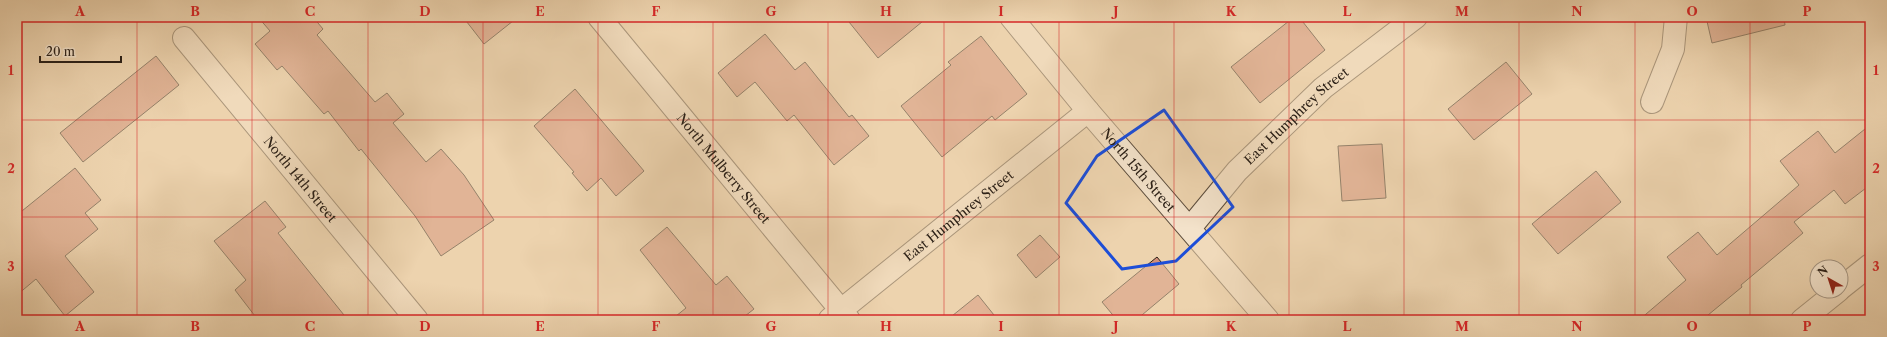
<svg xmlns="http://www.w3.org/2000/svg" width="1887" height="337" viewBox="0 0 1887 337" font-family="'Libre Caslon Text',serif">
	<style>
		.building { fill: #d38f79; stroke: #2b2017 }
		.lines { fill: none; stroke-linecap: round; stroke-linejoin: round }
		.minor-casing { stroke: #5c4d3d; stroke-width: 24 }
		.minor { stroke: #f3e2ca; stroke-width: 22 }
		.marked { fill: none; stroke: #1d4ed8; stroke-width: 3; stroke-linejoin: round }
		.grid { fill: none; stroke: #d62828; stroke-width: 1; stroke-opacity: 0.55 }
		.labels { text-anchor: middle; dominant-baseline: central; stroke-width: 3; stroke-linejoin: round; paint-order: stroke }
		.street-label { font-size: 13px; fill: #2b2017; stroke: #f3e2ca }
		.neatline { fill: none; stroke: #d62828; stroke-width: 1.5 }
		.grid-label { font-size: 13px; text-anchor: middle; font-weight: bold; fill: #d62828 }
	</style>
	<rect width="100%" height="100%" fill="#edd3ae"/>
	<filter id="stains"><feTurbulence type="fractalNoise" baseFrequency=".005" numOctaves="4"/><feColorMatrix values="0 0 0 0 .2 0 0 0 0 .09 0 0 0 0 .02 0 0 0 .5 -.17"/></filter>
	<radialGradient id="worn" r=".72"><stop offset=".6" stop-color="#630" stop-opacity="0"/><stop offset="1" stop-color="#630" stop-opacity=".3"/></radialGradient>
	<path class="building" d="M 258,17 L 313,17 L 323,29 L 317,35 L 375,102 L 387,93 L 404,114 L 393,123 L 426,162 L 441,149 L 464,175 L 494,220 L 441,256 L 415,216 L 361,149 L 359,151 L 328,111 L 324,114 L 282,66 L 277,70 L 255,44 L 270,31 Z
		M 463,17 L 518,17 L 484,44 Z
		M 845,17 L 928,17 L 878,58 Z
		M 1294,17 L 1299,17 L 1325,50 L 1260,103 L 1231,67 Z
		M 1706,17 L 1784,17 L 1785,25 L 1712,43 Z
		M 765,34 L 795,70 L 805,62 L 849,117 L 852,115 L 869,136 L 834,165 L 794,115 L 787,121 L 755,82 L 737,97 L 718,73 Z
		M 981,36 L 1027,94 L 995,120 L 992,116 L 942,157 L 901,106 L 951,65 L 948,62 Z
		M 156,56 L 179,85 L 83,162 L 60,133 Z
		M 1506,62 L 1532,94 L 1474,140 L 1448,109 Z
		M 575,89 L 644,171 L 616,196 L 601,178 L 587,191 L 572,173 L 574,172 L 534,126 Z
		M 1870,125 L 1870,185 L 1845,204 L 1834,190 L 1794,222 L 1803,233 L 1741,285 L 1742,287 L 1702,320 L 1639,320 L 1686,280 L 1667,257 L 1698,232 L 1717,255 L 1799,185 L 1780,161 L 1818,131 L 1835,153 Z
		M 1382,144 L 1386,198 L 1342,201 L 1338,146 Z
		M 75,168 L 101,200 L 85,213 L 98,229 L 65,256 L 94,292 L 65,316 L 36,279 L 17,295 L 17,215 Z
		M 1596,171 L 1621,202 L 1558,254 L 1532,224 Z
		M 265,201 L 286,227 L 278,233 L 348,320 L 258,320 L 235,290 L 246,280 L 214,241 Z
		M 667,227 L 716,285 L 727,276 L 754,309 L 740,320 L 671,320 L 686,308 L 640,250 Z
		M 1040,235 L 1060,257 L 1036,278 L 1017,255 Z
		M 1157,257 L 1179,284 L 1136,320 L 1117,320 L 1102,302 Z
		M 978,295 L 998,320 L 947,320 Z"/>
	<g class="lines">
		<g class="minor-casing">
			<g id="minor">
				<path id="s1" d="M 599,17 L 849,320"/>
				<path id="s2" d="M 1011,17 L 1088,111 L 1268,320"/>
				<path id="s3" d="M 184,38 L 417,320"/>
				<path d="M 1652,102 L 1673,49 L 1676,17"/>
				<path id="s4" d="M 1190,228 L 1237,171 L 1323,88 L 1416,17"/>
				<path d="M 1841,288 L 1870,265"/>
				<path id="s5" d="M 830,319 L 1088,111"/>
				<path d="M 1802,320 L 1838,291"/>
			</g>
		</g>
		<use href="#minor" class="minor"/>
	</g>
	<path d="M0 0H1887V337H0ZM 1164,110 L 1233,207 L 1176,261 L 1122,269 L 1066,203 L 1097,156 Z" fill="#edd3ae" fill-opacity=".55" fill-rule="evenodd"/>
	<path class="marked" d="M 1164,110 L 1233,207 L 1176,261 L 1122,269 L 1066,203 L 1097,156 Z"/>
	<path class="grid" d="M 137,17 L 137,320M 252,17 L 252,320M 368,17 L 368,320M 483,17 L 483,320M 598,17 L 598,320M 713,17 L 713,320M 828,17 L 828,320M 944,17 L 944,320M 1059,17 L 1059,320M 1174,17 L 1174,320M 1289,17 L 1289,320M 1404,17 L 1404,320M 1519,17 L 1519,320M 1635,17 L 1635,320M 1750,17 L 1750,320M 17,120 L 1870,120M 17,217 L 1870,217"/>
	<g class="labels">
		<g class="street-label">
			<text stroke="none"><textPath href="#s4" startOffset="155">East Humphrey Street</textPath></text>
			<text stroke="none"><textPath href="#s1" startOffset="196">North Mulberry Street</textPath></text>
			<text stroke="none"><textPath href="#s2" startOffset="199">North 15th Street</textPath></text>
			<text stroke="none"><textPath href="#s3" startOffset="183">North 14th Street</textPath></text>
			<text stroke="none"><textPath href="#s5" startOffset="165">East Humphrey Street</textPath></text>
		</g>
	</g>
	<rect width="1887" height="337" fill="none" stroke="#edd3ae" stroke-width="44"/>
	<g transform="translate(1829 279) rotate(321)"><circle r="19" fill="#f3e2ca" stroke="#a39482"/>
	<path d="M0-3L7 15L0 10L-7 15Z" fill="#8f2418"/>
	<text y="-6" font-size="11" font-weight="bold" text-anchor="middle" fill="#2b2017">N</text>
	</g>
	<path d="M40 56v6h81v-6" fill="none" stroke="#2b2017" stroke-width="2"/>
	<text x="46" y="56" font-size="12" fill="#2b2017" stroke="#f3e2ca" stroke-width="3" paint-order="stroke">20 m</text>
	<rect x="22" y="22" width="1843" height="293" class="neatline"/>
	<g class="grid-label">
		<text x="80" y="16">A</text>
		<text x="195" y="16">B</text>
		<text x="310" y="16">C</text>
		<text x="425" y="16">D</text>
		<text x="540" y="16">E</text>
		<text x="656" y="16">F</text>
		<text x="771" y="16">G</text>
		<text x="886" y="16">H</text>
		<text x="1001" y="16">I</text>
		<text x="1116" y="16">J</text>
		<text x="1231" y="16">K</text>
		<text x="1347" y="16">L</text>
		<text x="1462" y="16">M</text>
		<text x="1577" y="16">N</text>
		<text x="1692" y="16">O</text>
		<text x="1807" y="16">P</text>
		<text x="11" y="75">1</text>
		<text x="1876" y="75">1</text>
		<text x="11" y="173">2</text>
		<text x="1876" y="173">2</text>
		<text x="11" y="271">3</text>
		<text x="1876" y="271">3</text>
		<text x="80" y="331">A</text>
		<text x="195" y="331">B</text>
		<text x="310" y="331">C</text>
		<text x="425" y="331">D</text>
		<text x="540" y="331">E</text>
		<text x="656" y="331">F</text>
		<text x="771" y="331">G</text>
		<text x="886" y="331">H</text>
		<text x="1001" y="331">I</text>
		<text x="1116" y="331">J</text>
		<text x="1231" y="331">K</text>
		<text x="1347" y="331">L</text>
		<text x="1462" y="331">M</text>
		<text x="1577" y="331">N</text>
		<text x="1692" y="331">O</text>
		<text x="1807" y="331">P</text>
	</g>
	<rect width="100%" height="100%" filter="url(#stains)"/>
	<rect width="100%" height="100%" fill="url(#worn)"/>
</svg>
